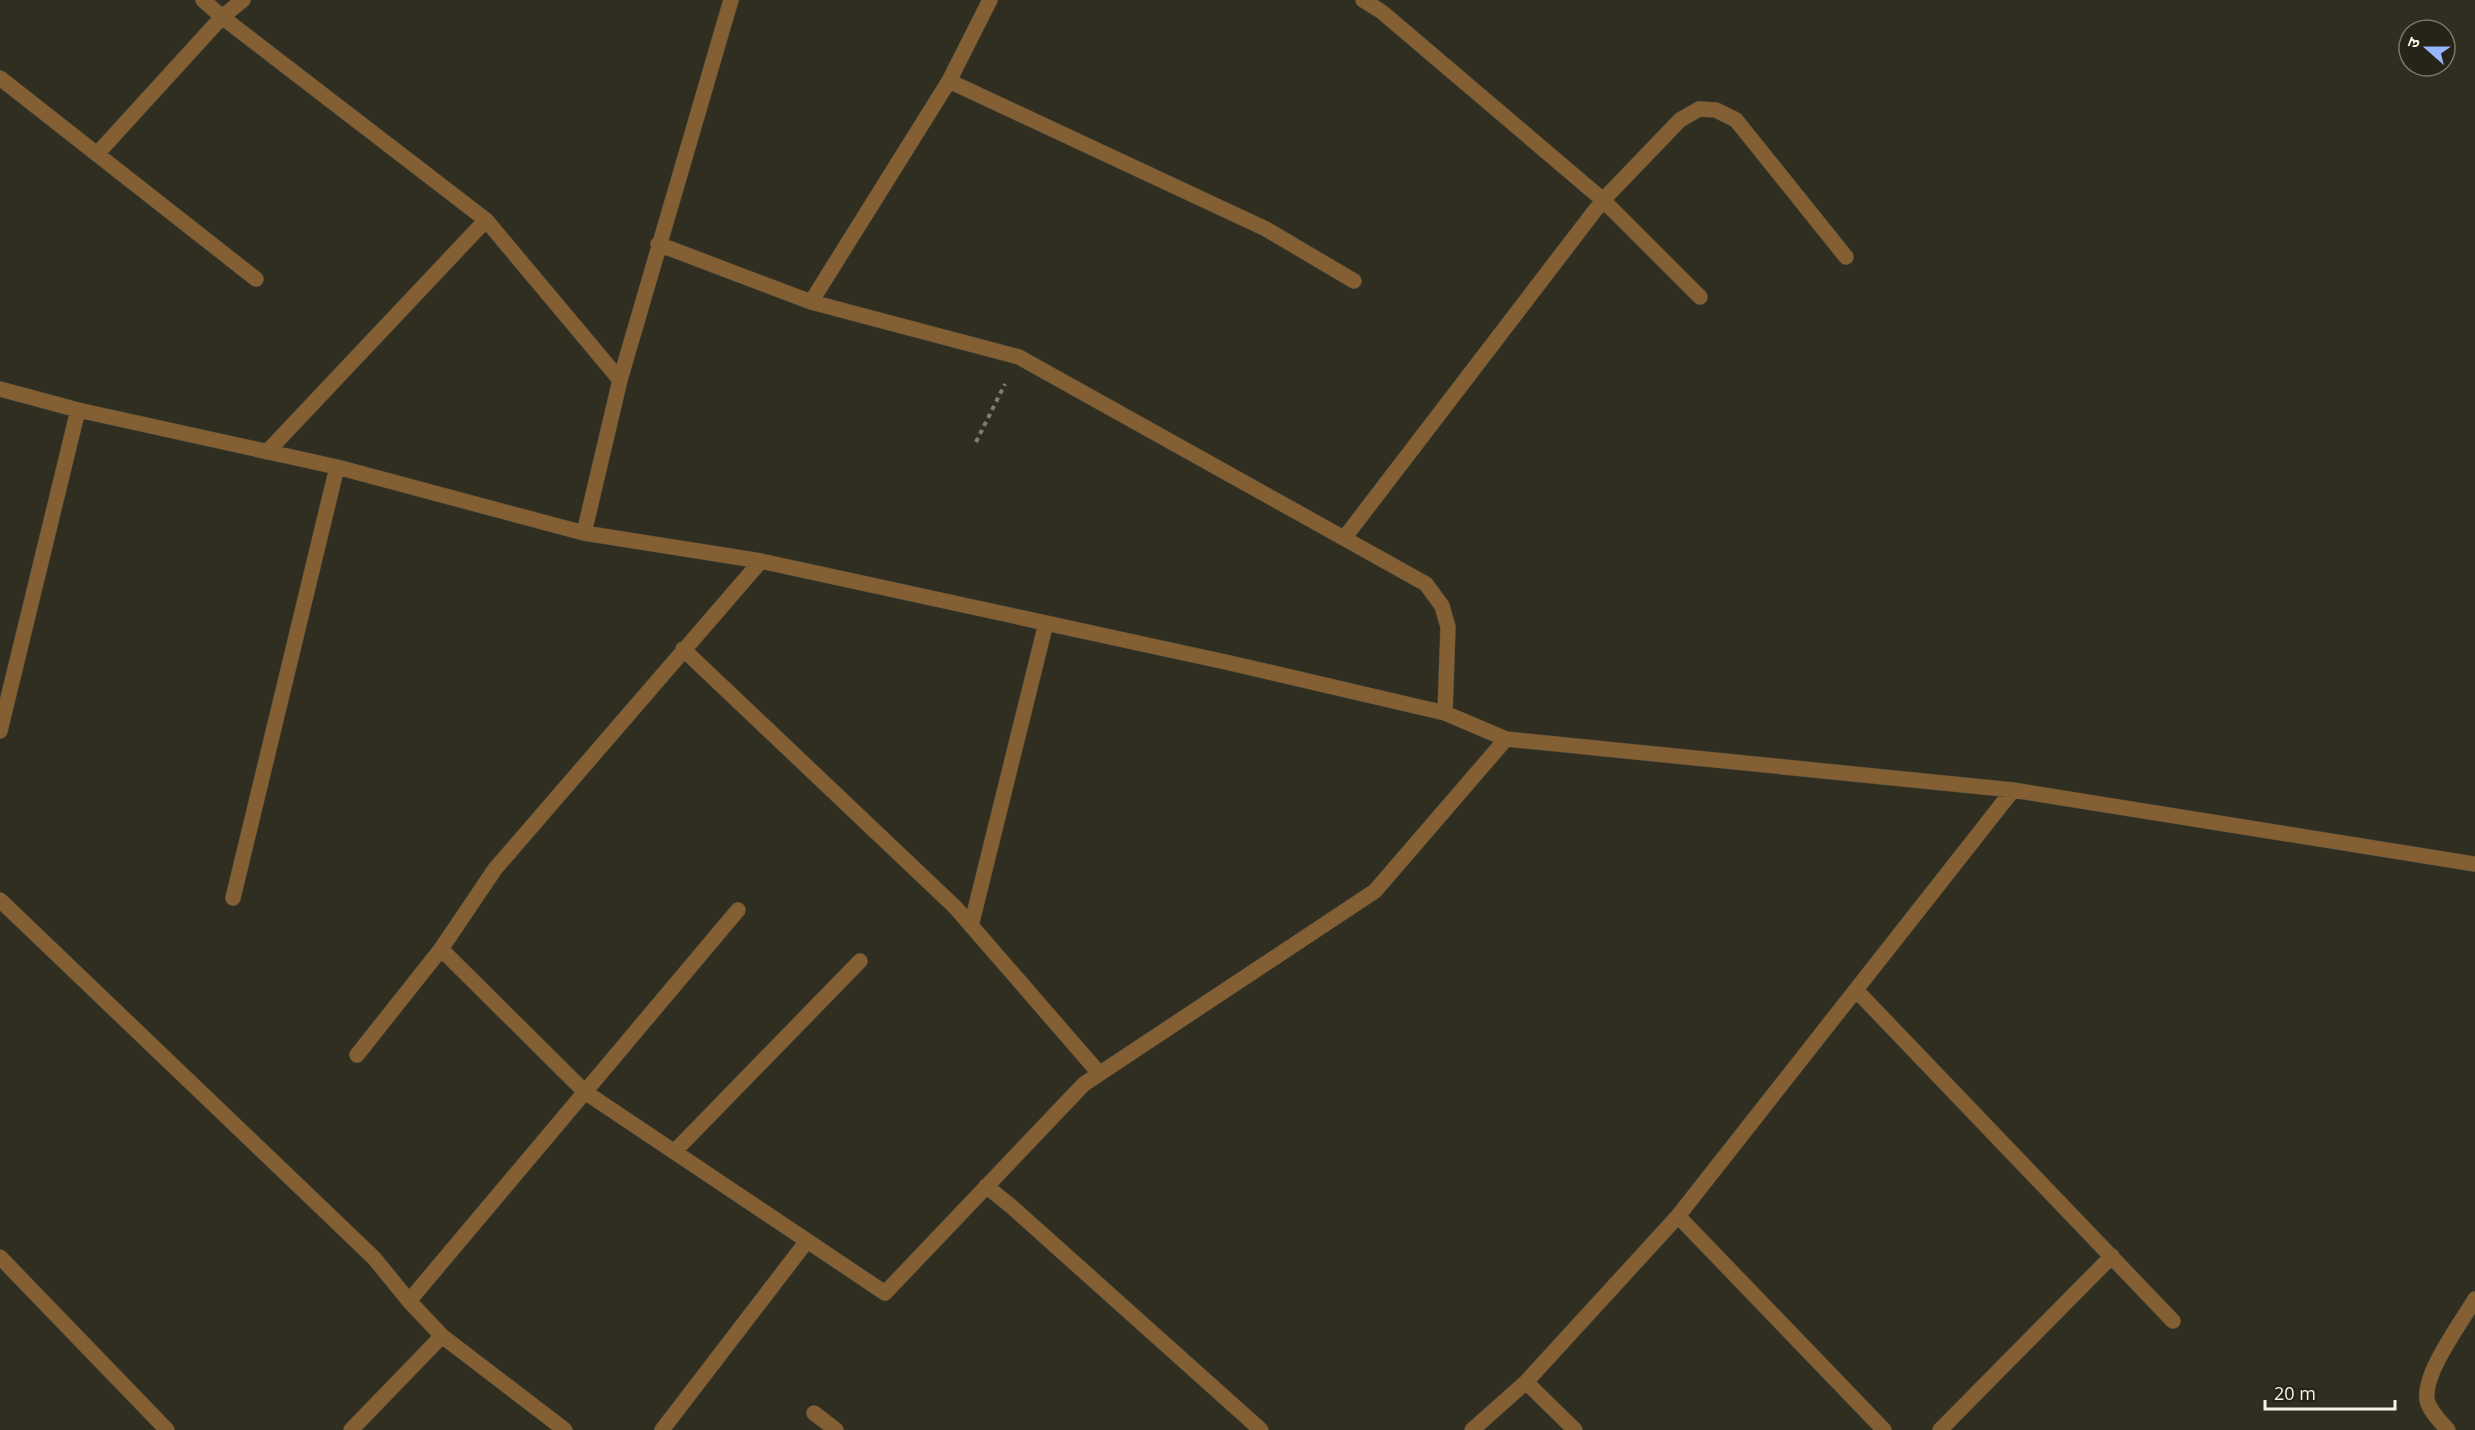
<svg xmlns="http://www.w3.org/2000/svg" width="2475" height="1430" viewBox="0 0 2475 1430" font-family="'Open Sans','Noto Sans Devanagari',sans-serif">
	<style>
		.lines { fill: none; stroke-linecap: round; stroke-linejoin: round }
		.minor-casing { stroke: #4b4a3c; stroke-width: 16 }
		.path { stroke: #7e7d71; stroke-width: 4; stroke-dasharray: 4.5 4.5; stroke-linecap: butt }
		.minor { stroke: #835f33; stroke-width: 15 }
	</style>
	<rect width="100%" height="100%" fill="#2f2e20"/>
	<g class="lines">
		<g class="minor-casing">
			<path id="minor" d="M 203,0 L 222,17 L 486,220 L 620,380
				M 1363,0 L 1382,12 L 1603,200 L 1700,297
				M 0,78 L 256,279
				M 949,81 L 1266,229 L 1354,281
				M 97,154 L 222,17 L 243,0
				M 658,244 L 811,302 L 1019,357 L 1426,584 L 1442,606 L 1448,627 L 1445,713
				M 811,302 L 949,81 L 990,0
				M 0,389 L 78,410 L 337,467 L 584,533 L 761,561 L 1230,663 L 1445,713 L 1506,739 L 2013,790 L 2475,864
				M 267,452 L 486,220
				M 584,533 L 620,380 L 731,0
				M 1345,537 L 1603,200 L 1680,120 L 1699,109 L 1716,110 L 1736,120 L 1846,257
				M 683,649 L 955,907 L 1099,1073
				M 0,731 L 78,410
				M 233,898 L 337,467
				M 0,900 L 374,1258 L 409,1301 L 442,1336 L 565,1430
				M 971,926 L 1046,623
				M 441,949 L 585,1092 L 885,1293 L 1084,1084 L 1375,891 L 1506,739
				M 1856,990 L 2173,1321
				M 357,1055 L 441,949 L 495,869 L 761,561
				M 674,1152 L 860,961
				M 986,1186 L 1012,1207 L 1261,1430
				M 1678,1216 L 1884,1430
				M 0,1257 L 167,1430
				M 409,1301 L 738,910
				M 1526,1382 L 1575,1430
				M 814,1413 L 836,1430
				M 351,1430 L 442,1336
				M 662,1430 L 807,1241
				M 1472,1430 L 1526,1382 L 1678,1216 L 2013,790
				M 1940,1430 L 2112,1256
				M 2448,1430 C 2440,1421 2430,1412 2427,1400 C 2423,1373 2461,1323 2475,1299"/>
		</g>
		<path class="path" d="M 976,442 L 1005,384"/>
		<use href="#minor" class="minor"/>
	</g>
	<g transform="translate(2427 48) rotate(291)"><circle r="28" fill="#252416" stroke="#78776b" stroke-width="1.5"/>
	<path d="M0-4.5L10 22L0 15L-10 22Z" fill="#97b6fd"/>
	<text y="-9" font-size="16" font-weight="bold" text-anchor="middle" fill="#f4f3ea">उ</text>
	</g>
	<path d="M2265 1400v9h130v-9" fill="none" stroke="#f4f3ea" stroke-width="3"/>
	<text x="2274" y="1400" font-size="18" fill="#f4f3ea" stroke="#252416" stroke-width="4.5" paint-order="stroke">20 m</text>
</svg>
